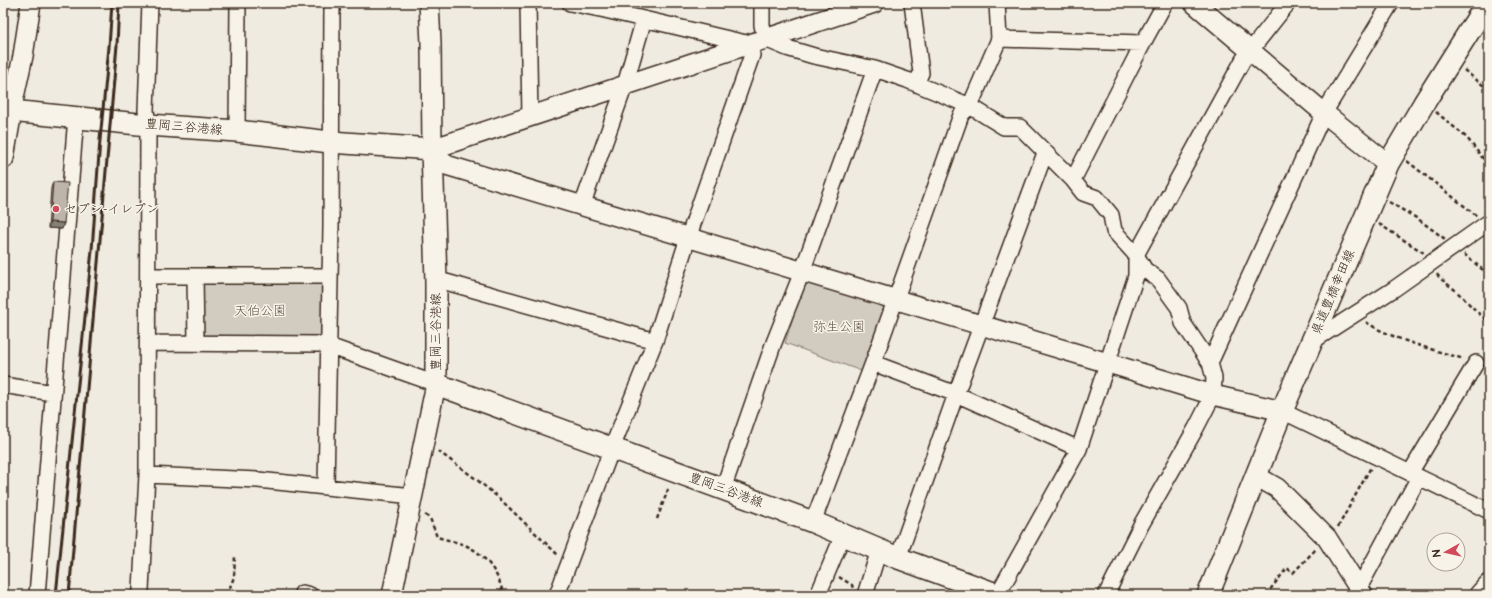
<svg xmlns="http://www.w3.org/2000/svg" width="1492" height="598" viewBox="0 0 1492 598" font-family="'Architects Daughter','Klee One',sans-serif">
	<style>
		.green { fill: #d1cbc0; stroke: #867a6f }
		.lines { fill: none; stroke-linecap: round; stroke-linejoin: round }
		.minor-casing { stroke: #3b2a1e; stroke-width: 18 }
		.tertiary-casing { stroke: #3b2a1e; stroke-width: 22 }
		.secondary-casing { stroke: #3b2a1e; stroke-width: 24 }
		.path { stroke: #3b2a1e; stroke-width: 2.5; stroke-dasharray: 4 3; stroke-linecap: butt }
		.minor { stroke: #f7f3e8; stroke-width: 15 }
		.tertiary { stroke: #f7f3e8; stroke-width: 19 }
		.secondary { stroke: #f7f3e8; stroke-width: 21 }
		.rail { stroke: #3b2a1e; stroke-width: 3 }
		.wall { fill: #a39c92; stroke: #3b2a1e }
		.shaded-wall { fill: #847f77; stroke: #3b2a1e }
		.building { fill: #bdb5aa; stroke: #3b2a1e }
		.poi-dot { fill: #d1495b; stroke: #f7f3e8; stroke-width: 1.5 }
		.labels { text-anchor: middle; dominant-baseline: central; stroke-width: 3; stroke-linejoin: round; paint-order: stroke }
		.street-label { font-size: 13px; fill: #3b2a1e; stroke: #f7f3e8 }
		.poi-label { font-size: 13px; fill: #3b2a1e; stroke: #f7f3e8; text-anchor: start }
		.park-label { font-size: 13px; fill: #605246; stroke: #f7f3e8 }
	</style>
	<rect width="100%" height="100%" fill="#efebe0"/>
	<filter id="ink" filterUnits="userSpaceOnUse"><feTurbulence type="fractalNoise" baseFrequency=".025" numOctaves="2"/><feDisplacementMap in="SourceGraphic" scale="8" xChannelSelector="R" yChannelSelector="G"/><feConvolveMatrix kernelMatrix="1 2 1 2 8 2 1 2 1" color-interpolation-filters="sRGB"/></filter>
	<g filter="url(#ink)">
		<path class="green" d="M 202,281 L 319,281 L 323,286 L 323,336 L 317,341 L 201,340 Z
			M 804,281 L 887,306 L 864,372 L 785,343 Z"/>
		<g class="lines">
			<g class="minor-casing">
				<path id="minor" d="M 528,3 L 530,118
					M 762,3 L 762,25 L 765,39 L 787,48 L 814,56 L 875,69 L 907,80 L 970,106 L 1004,127 L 1020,127 L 1073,180 L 1083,193 L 1097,198 L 1111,215 L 1114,231 L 1136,255 L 1145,270 L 1158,279 L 1179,308 L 1183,323 L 1210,363 L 1214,378 L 1213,395 L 1196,428 L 1141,525 L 1106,595
					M 912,3 L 921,73 L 916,84
					M 999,39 L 1143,43
					M 237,131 L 238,3
					M 1073,180 L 1143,43 L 1165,3
					M 582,206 L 625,85 L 644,19
					M 148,276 L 330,276
					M 195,276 L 196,343
					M 436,281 L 446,282 L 655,341
					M 1313,341 L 1394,289 L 1489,222
					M 148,343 L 319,344 L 329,346 L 436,384
					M 873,363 L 956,394 L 1079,449
					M 1210,363 L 1324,113 L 1391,3
					M 3,385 L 53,393
					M 1282,411 L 1489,511
					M 1410,473 L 1476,363
					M 147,475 L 258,480 L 413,496
					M 326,487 L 331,228 L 332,3
					M 723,489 L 773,345 L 802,272 L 875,69
					M 813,522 L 873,363 L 961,115 L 970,106 L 999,39 L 997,3
					M 898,558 L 956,394 L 1045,153
					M 1359,588 L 1419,477
					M 998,594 L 1079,449 L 1136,276 L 1136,255 L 1243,60 L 1288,3
					M 37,595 L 76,117
					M 140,595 L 141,590 L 147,475 L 148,125 L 146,110 L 150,3
					M 302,595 L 302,593 L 310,595
					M 557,595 L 612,448 L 655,341 L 688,238 L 752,55 L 750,44 L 605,10 L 570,3
					M 818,595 L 843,535
					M 865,595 L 879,550"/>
			</g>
			<g class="tertiary-casing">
				<path id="tertiary" d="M 429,3 L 431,43 L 432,149 L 446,165 L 1108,363 L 1213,395 L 1282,411
					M 1194,3 L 1324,113 L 1388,164
					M 11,111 L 23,56 L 31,3
					M 432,149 L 874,3
					M 1256,476 L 1277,488 L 1327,538 L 1363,595
					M 392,595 L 436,384
					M 1479,595 L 1489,584"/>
			</g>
			<g class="secondary-casing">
				<path id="secondary" d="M 3,158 L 11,111 L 148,125 L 237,131 L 330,142 L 432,149 L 436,281 L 436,384 L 813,522 L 898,558 L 999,595
					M 1208,595 L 1282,411 L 1388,164 L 1424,103 L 1487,3"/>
			</g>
			<path class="path" d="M 1464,70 L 1489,90
				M 1489,94 L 1486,100 L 1489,103
				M 1436,112 L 1467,138 L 1489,166
				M 1407,161 L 1477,216
				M 1389,202 L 1418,219 L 1445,239
				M 1379,224 L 1424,253
				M 1464,254 L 1489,275
				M 1437,274 C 1441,281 1450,285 1456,291 C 1467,301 1477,313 1489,322
				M 1366,322 C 1391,339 1434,350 1464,359
				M 438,451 L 476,479 L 499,498 L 558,555
				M 425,515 L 430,518 L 437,537 C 447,540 458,542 467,546 C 486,555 500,575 503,595
				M 657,519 L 669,487
				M 1338,527 L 1371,467
				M 839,577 L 852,585 L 853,588
				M 571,590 L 582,595
				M 227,595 L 234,577 L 235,555
				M 1266,595 L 1287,568 L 1293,573 L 1316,549"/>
			<use href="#minor" class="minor"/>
			<use href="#tertiary" class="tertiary"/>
			<use href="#secondary" class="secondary"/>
			<path class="rail" d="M 56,595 L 92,250 L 100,140 L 109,47 L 112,3
				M 69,595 L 117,45 L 119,3"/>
		</g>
		<path class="wall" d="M 53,182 L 64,223 L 62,229 L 48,228 L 51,188 Z"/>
		<path class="shaded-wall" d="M 50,222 L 64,223 L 62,229 L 48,228 Z"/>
		<path class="building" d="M 53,182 L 68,183 L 64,223 L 50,222 Z"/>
	</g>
	<circle class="poi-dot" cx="56" cy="209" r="4"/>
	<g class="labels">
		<g class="street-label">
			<text transform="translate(184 127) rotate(5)">豊岡三谷港線</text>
			<text transform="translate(1333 292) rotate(-67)">県道豊橋幸田線</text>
			<text transform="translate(436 332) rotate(-90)">豊岡三谷港線</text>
			<text transform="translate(726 490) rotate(20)">豊岡三谷港線</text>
		</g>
		<g class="poi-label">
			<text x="64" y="209">セブン-イレブン</text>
		</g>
		<g class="park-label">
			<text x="260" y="311">天伯公園</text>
			<text x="839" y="327">弥生公園</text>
		</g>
	</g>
	<rect width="1492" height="598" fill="none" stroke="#f7f3e8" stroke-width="16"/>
	<rect x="8" y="8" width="1476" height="582" fill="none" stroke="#3b2a1e" stroke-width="1.5" filter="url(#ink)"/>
	<g transform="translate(1446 552) rotate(262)"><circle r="19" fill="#f7f3e8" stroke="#aca397"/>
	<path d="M0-3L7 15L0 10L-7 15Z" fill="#d1495b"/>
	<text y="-6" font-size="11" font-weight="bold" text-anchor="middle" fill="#3b2a1e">N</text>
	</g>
</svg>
